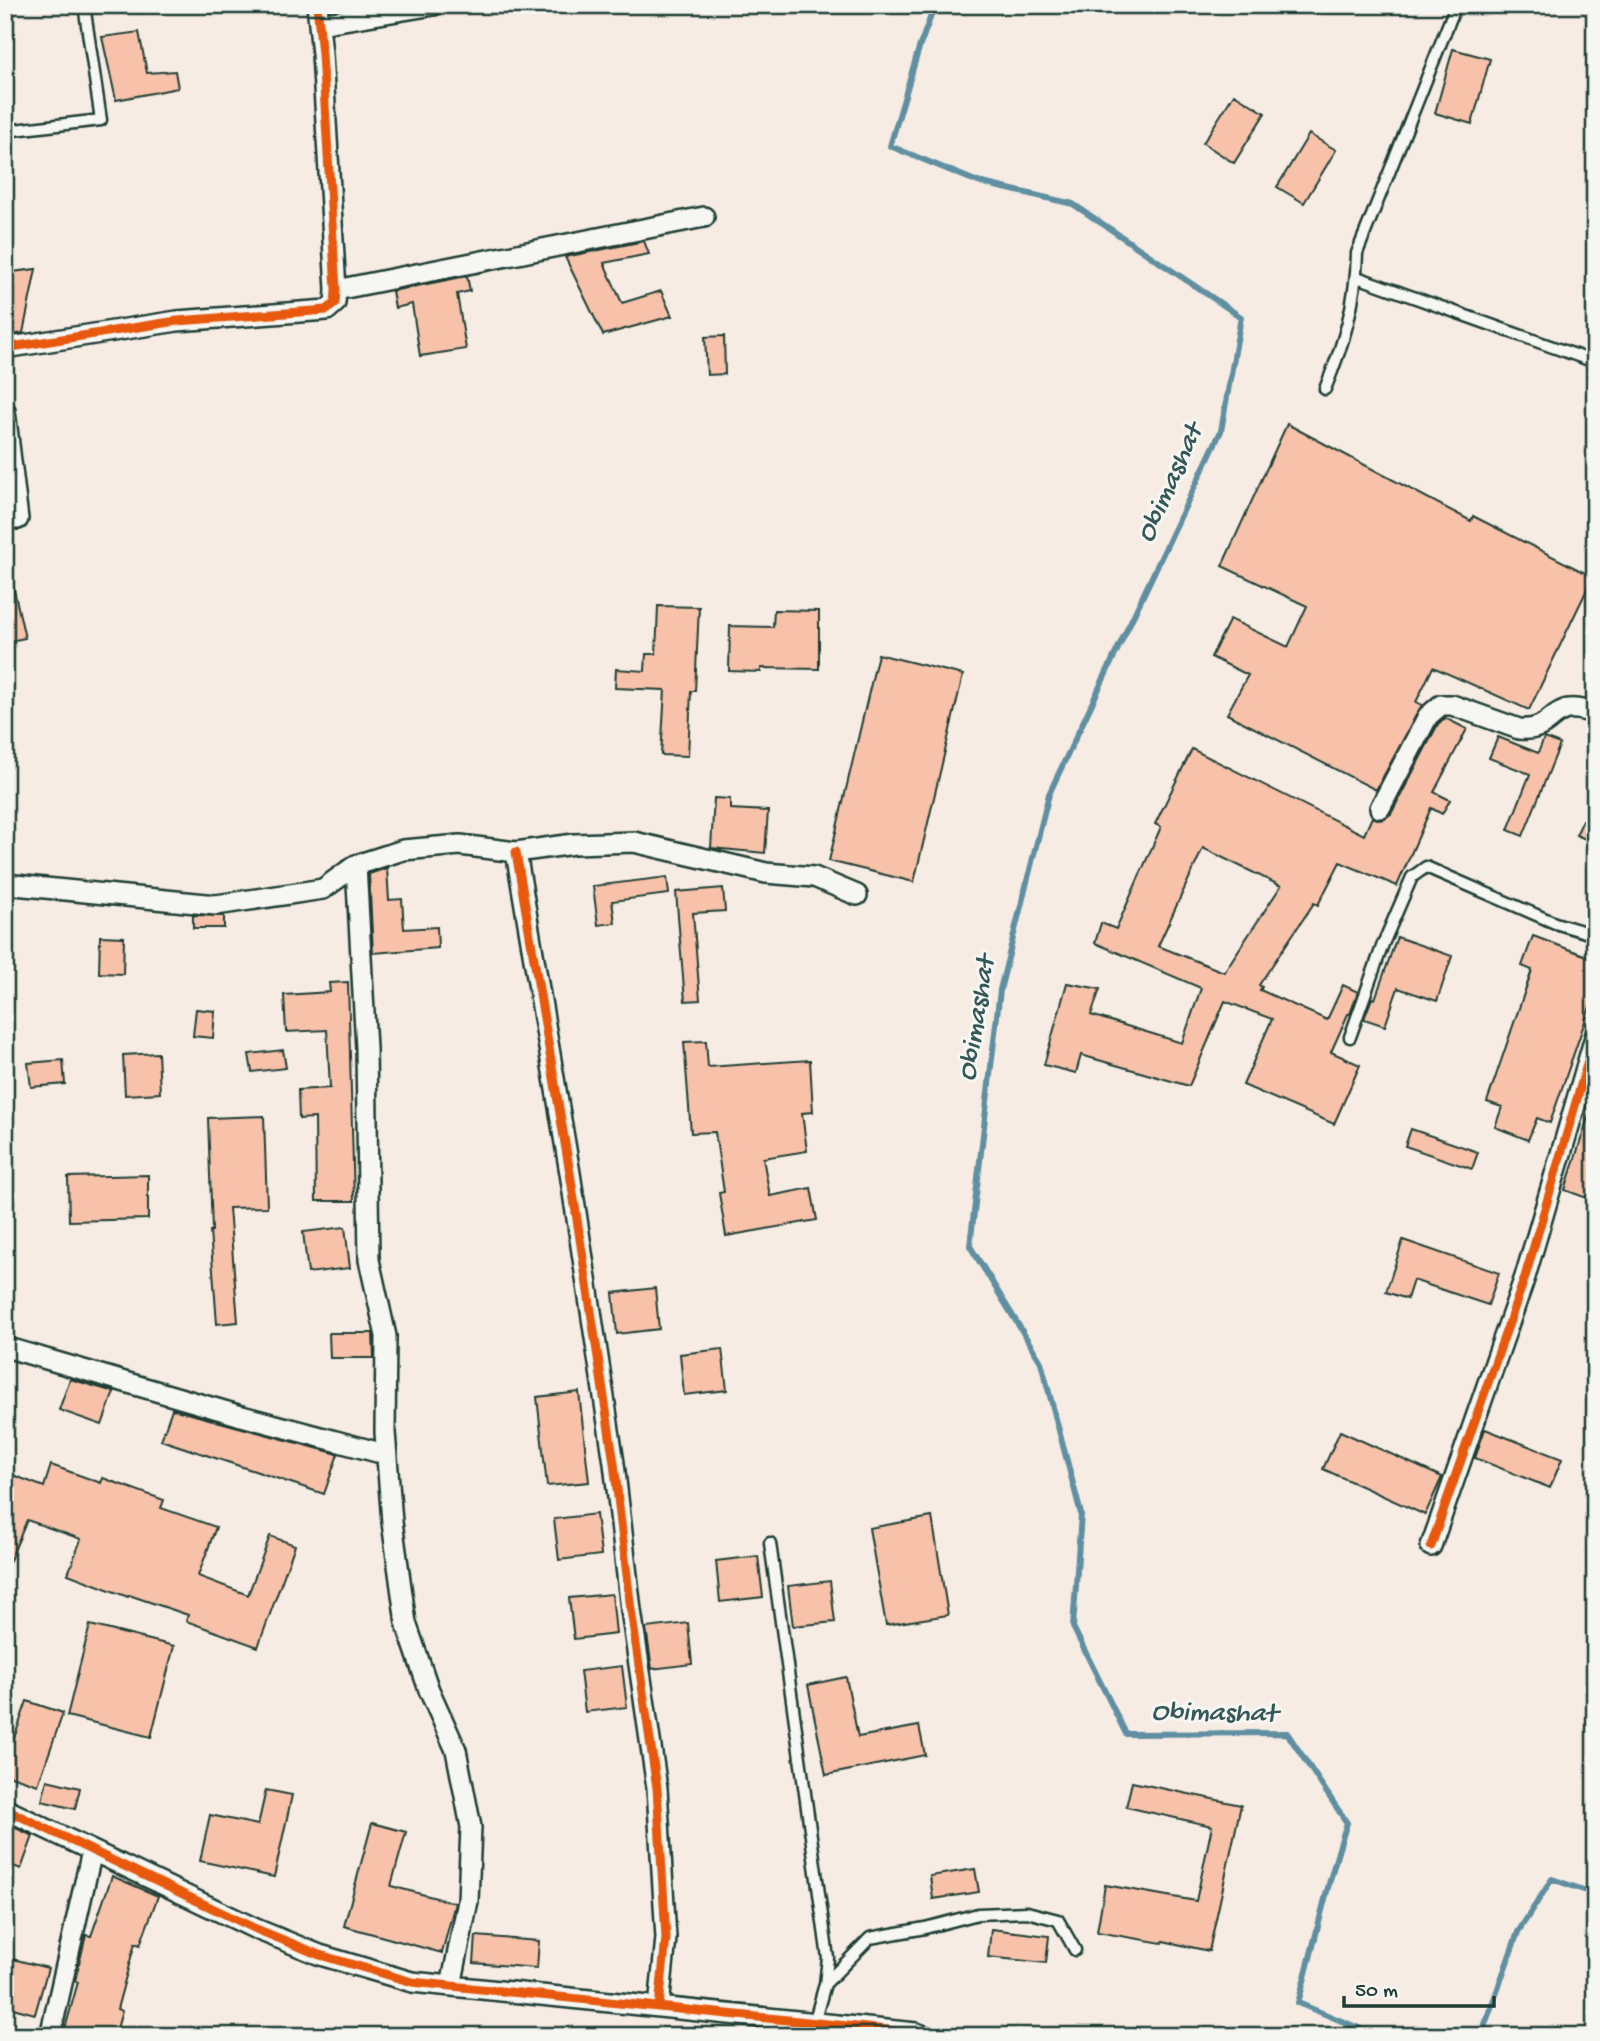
<svg xmlns="http://www.w3.org/2000/svg" width="1600" height="2041" viewBox="0 0 1600 2041" font-family="'Gochi Hand',sans-serif">
	<style>
		.lines { fill: none; stroke-linecap: round; stroke-linejoin: round }
		.stream { stroke: #5e8fa1; stroke-width: 6 }
		.building { fill: #f7c2a9; stroke: #1f3d34; stroke-width: 2; fill-rule: evenodd }
		.service-casing { stroke: #1f3d34; stroke-width: 15 }
		.minor-casing { stroke: #1f3d34; stroke-width: 24 }
		.service { stroke: #f6f6f2; stroke-width: 10 }
		.minor { stroke: #f6f6f2; stroke-width: 19 }
		.cycleway-casing { stroke: #f6f6f2; stroke-width: 13 }
		.cycleway { stroke: #e8590c; stroke-width: 9 }
		.labels { text-anchor: middle; dominant-baseline: central; stroke-width: 6; stroke-linejoin: round; paint-order: stroke }
		.water-label { font-size: 28px; font-style: italic; fill: #345858; stroke: #f6f6f2 }
	</style>
	<rect width="100%" height="100%" fill="#f6ece3"/>
	<filter id="ink" filterUnits="userSpaceOnUse"><feTurbulence type="fractalNoise" baseFrequency=".0143" numOctaves="2"/><feDisplacementMap in="SourceGraphic" scale="14" xChannelSelector="R" yChannelSelector="G"/><feConvolveMatrix kernelMatrix="1 2 1 2 8 2 1 2 1" color-interpolation-filters="sRGB"/></filter>
	<g filter="url(#ink)">
		<g class="lines">
			<path class="stream" d="M 935,5 L 919,48 L 890,146 L 978,182 L 1073,204 L 1241,317 L 1221,431 L 1049,794 L 1000,990 L 970,1246 L 1041,1362 L 1081,1514 L 1073,1627 L 1126,1734 L 1287,1733 L 1347,1823 C 1327,1882 1315,1943 1298,2003 L 1378,2036
				M 1418,2036 L 1483,2030 L 1518,1932 L 1552,1879 L 1595,1894"/>
		</g>
		<path class="building" d="M 139,32 L 147,73 L 175,71 L 178,88 L 116,100 L 102,37 Z
			M 1453,49 L 1490,59 L 1472,124 L 1435,113 Z
			M 1234,94 L 1265,113 L 1234,163 L 1203,143 Z
			M 1309,134 L 1336,150 L 1304,203 L 1277,187 Z
			M 644,241 L 649,254 L 604,263 L 622,303 L 661,291 L 672,316 L 603,335 L 565,257 Z
			M 36,269 L 23,333 L 5,336 L 5,273 Z
			M 467,276 L 470,291 L 457,294 L 466,349 L 420,356 L 412,304 L 395,308 L 392,291 Z
			M 724,336 L 725,374 L 707,375 L 705,337 Z
			M 1287,424 L 1471,521 L 1473,516 L 1593,577 L 1529,710 L 1433,667 L 1416,702 L 1422,705 L 1376,790 L 1227,714 L 1248,675 L 1211,657 L 1230,619 L 1288,647 L 1307,606 L 1222,566 Z
			M 12,581 L 25,638 L 5,642 L 5,582 Z
			M 658,606 L 699,607 L 695,691 L 691,691 L 688,756 L 661,755 L 665,690 L 615,688 L 616,669 L 645,671 L 646,654 L 656,654 Z
			M 774,610 L 819,611 L 819,669 L 761,668 L 761,672 L 729,671 L 730,626 L 773,627 Z
			M 878,654 L 963,675 L 914,882 L 829,861 Z
			M 1445,718 L 1467,729 L 1434,792 L 1450,800 L 1442,814 L 1431,808 L 1397,886 L 1340,862 L 1318,905 L 1314,903 L 1259,985 L 1262,987 L 1260,990 L 1327,1020 L 1343,985 L 1358,992 L 1350,1014 L 1348,1014 L 1331,1052 L 1360,1065 L 1334,1124 L 1243,1085 L 1272,1019 L 1225,1001 L 1189,1086 L 1081,1055 L 1076,1073 L 1044,1065 L 1067,983 L 1100,989 L 1091,1015 L 1182,1043 L 1201,988 L 1095,943 L 1101,923 L 1116,929 L 1161,827 L 1155,824 L 1192,749 L 1364,835 L 1372,817 L 1381,820 L 1391,814 L 1438,724 ZM 1203,848 L 1281,886 L 1224,972 L 1158,946 Z
			M 1498,737 L 1538,753 L 1544,738 L 1560,744 L 1523,836 L 1508,830 L 1530,774 L 1489,758 Z
			M 714,798 L 730,799 L 730,809 L 768,811 L 765,853 L 711,848 Z
			M 1583,820 L 1595,826 L 1595,843 L 1576,835 Z
			M 387,868 L 389,900 L 402,899 L 404,929 L 437,927 L 438,948 L 373,953 L 369,874 Z
			M 667,877 L 669,894 L 612,901 L 615,923 L 598,925 L 593,886 Z
			M 723,888 L 725,911 L 693,913 L 700,1000 L 685,1001 L 676,892 Z
			M 193,915 L 224,916 L 224,928 L 193,928 Z
			M 100,936 L 124,937 L 123,974 L 99,973 Z
			M 1533,936 L 1595,959 L 1595,992 L 1550,1123 L 1537,1118 L 1528,1140 L 1495,1127 L 1502,1107 L 1487,1102 L 1532,970 L 1522,966 Z
			M 1397,937 L 1452,956 L 1437,1001 L 1398,988 L 1385,1026 L 1364,1019 L 1372,998 L 1375,999 Z
			M 348,982 L 354,1201 L 316,1201 L 315,1118 L 299,1119 L 298,1090 L 330,1088 L 327,1030 L 286,1032 L 284,995 L 330,992 L 329,983 Z
			M 196,1009 L 215,1011 L 213,1038 L 193,1036 Z
			M 706,1041 L 708,1067 L 810,1060 L 813,1112 L 802,1113 L 807,1151 L 763,1158 L 770,1196 L 811,1188 L 817,1220 L 726,1236 L 719,1193 L 724,1192 L 715,1132 L 691,1133 L 684,1042 Z
			M 283,1050 L 286,1068 L 252,1072 L 249,1054 Z
			M 158,1053 L 160,1093 L 125,1095 L 123,1055 Z
			M 63,1060 L 65,1084 L 31,1087 L 28,1063 Z
			M 1591,1108 L 1595,1108 L 1595,1201 L 1565,1190 Z
			M 264,1116 L 267,1207 L 229,1208 L 238,1322 L 217,1324 L 210,1231 L 212,1231 L 208,1118 Z
			M 1411,1129 L 1478,1152 L 1472,1169 L 1405,1146 Z
			M 148,1175 L 148,1219 L 69,1221 L 68,1177 Z
			M 345,1227 L 350,1268 L 308,1273 L 303,1232 Z
			M 1403,1240 L 1499,1273 L 1488,1305 L 1413,1280 L 1407,1299 L 1386,1292 Z
			M 655,1288 L 659,1329 L 617,1334 L 613,1293 Z
			M 329,1333 L 373,1333 L 374,1358 L 330,1358 Z
			M 722,1349 L 727,1390 L 684,1395 L 680,1354 Z
			M 70,1379 L 114,1392 L 102,1425 L 59,1410 Z
			M 579,1392 L 589,1482 L 547,1486 L 537,1397 Z
			M 172,1409 L 338,1454 L 324,1494 L 161,1440 Z
			M 1485,1429 L 1562,1459 L 1550,1488 L 1475,1458 Z
			M 1340,1431 L 1442,1477 L 1425,1515 L 1323,1469 Z
			M 51,1465 L 101,1483 L 103,1478 L 164,1500 L 161,1508 L 216,1527 L 198,1576 L 248,1595 L 270,1536 L 295,1545 L 258,1647 L 186,1621 L 188,1615 L 129,1595 L 128,1597 L 68,1574 L 81,1539 L 27,1520 L 5,1572 L 5,1472 L 44,1487 Z
			M 596,1514 L 601,1555 L 559,1560 L 554,1519 Z
			M 932,1517 L 948,1615 L 886,1625 L 869,1528 Z
			M 758,1556 L 763,1597 L 720,1602 L 716,1561 Z
			M 830,1581 L 835,1622 L 793,1626 L 788,1586 Z
			M 612,1594 L 616,1634 L 574,1639 L 569,1598 Z
			M 688,1623 L 692,1664 L 652,1669 L 646,1628 Z
			M 90,1625 L 174,1646 L 151,1737 L 67,1716 Z
			M 622,1666 L 627,1707 L 585,1712 L 580,1671 Z
			M 846,1677 L 858,1737 L 919,1726 L 925,1755 L 826,1775 L 808,1685 Z
			M 27,1701 L 63,1713 L 38,1785 L 5,1774 L 5,1764 Z
			M 47,1780 L 80,1788 L 75,1809 L 42,1801 Z
			M 1132,1782 L 1241,1805 L 1209,1951 L 1163,1941 L 1162,1943 L 1097,1932 L 1105,1885 L 1196,1901 L 1212,1826 L 1126,1807 Z
			M 266,1790 L 292,1795 L 274,1877 L 200,1861 L 210,1815 L 258,1825 Z
			M 5,1823 L 33,1836 L 21,1869 L 5,1863 Z
			M 372,1823 L 406,1832 L 391,1886 L 455,1903 L 442,1953 L 344,1926 Z
			M 975,1869 L 979,1892 L 933,1899 L 930,1876 Z
			M 112,1876 L 158,1896 L 140,1945 L 135,1943 L 117,2009 L 122,2011 L 115,2036 L 63,2036 L 78,1982 L 75,1981 L 86,1935 L 91,1936 Z
			M 991,1929 L 1049,1936 L 1046,1963 L 988,1957 Z
			M 476,1936 L 539,1941 L 537,1968 L 474,1963 Z
			M 5,1957 L 48,1968 L 35,2014 L 5,2006 Z"/>
		<g class="lines">
			<g class="service-casing">
				<path id="service" d="M 5,131 L 101,120 L 84,5
					M 1357,277 L 1592,361
					M 1325,389 C 1344,343 1356,303 1357,253 L 1456,5
					M 1350,1037 L 1383,944 L 1412,877 L 1426,867 L 1555,923 L 1595,935
					M 770,1543 L 828,1958 L 825,1984 L 814,2023
					M 825,1984 L 870,1938 L 925,1928 L 978,1914 L 1027,1912 L 1058,1920 L 1075,1950"/>
			</g>
			<g class="minor-casing">
				<path id="minor" d="M 320,24 L 434,5
					M 336,290 L 704,217
					M 5,348 L 177,321 L 327,310 L 335,303 L 336,290 L 322,54 L 317,5
					M 5,411 L 18,519
					M 1380,808 L 1428,716 L 1441,705 L 1452,705 L 1519,729 C 1558,733 1548,695 1595,714
					M 516,852 L 570,1173 L 614,1463 L 631,1610 L 657,1788 L 666,1938 L 659,2007
					M 356,865 L 366,1048 L 369,1260 L 386,1336 L 385,1432 L 392,1522 L 406,1623 L 429,1690 L 456,1750 L 471,1827 L 468,1901 L 451,1986
					M 5,884 L 216,905 L 323,889 L 356,865 L 403,850 L 460,845 L 516,852 L 574,844 L 634,842 L 766,873 L 814,877 L 857,895
					M 5,1347 L 238,1415 L 377,1452
					M 1431,1546 L 1525,1277 L 1595,1037
					M 5,1809 L 256,1929 L 320,1955 L 412,1982 L 916,2033 L 924,2036
					M 50,2036 L 92,1851"/>
			</g>
			<use href="#service" class="service"/>
			<use href="#minor" class="minor"/>
			<g class="cycleway-casing">
				<path id="cycleway" d="M 5,348 L 177,321 L 327,310 L 335,303 L 336,290 L 322,54 L 317,5
					M 516,852 L 570,1173 L 614,1463 L 631,1610 L 657,1788 L 666,1938 L 659,2007
					M 1431,1546 L 1525,1277 L 1595,1037
					M 5,1809 L 256,1929 L 320,1955 L 412,1982 L 916,2033 L 924,2036"/>
			</g>
			<use href="#cycleway" class="cycleway"/>
		</g>
	</g>
	<g class="labels">
		<g class="water-label">
			<text transform="translate(1171 484) rotate(-66)">Obimashat</text>
			<text transform="translate(978 1019) rotate(-81)">Obimashat</text>
			<text transform="translate(1214 1714) rotate(1)">Obimashat</text>
		</g>
	</g>
	<rect width="1600" height="2041" fill="none" stroke="#f6f6f2" stroke-width="28"/>
	<rect x="14" y="14" width="1572" height="2013" fill="none" stroke="#1f3d34" stroke-width="2.5" filter="url(#ink)"/>
	<path d="M1344 1996v10h150v-10" fill="none" stroke="#1f3d34" stroke-width="3.5"/>
	<text x="1355" y="1996" font-size="21" fill="#1f3d34" stroke="#f6f6f2" stroke-width="5" paint-order="stroke">50 m</text>
</svg>
